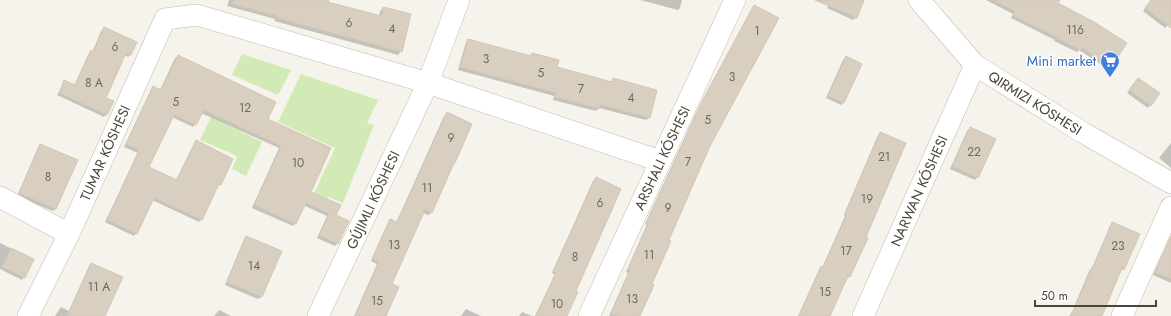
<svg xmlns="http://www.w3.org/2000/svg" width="1171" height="316" viewBox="0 0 1171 316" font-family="Jost,sans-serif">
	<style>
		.green { fill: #d2eab5 }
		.shadow { fill: #0003 }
		.building { fill: #d8cfc1; stroke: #d3c7b4 }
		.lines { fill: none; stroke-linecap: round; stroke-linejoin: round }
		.minor-casing { stroke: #c2bbae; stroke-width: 22 }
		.minor { stroke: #fff; stroke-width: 21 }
		.labels { text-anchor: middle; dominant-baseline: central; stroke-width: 3; stroke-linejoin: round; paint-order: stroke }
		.number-label { font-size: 12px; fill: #6e675b }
		.shop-label { font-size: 14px; fill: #366cbe; stroke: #fff; text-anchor: end }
		.street-label { font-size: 14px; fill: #4b4439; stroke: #fff }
	</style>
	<rect width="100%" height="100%" fill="#f6f3ec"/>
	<path class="green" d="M 242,54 L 291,70 L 278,95 L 232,75 Z
		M 301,74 L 378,100 L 367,123 L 374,125 L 343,203 L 328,197 L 323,207 L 310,202 L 335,148 L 278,122 Z
		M 211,117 L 262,142 L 246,176 L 232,169 L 237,158 L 235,155 L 200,140 Z"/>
	<path class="shadow" d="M 229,0 L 318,0 L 379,16 L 380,11 L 383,8 L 401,51 L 398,55 L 274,21 L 275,19 L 227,6 Z
		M 640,0 L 682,0 L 680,8 L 678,10 Z
		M 831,0 L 863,0 L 856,17 L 853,20 L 827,8 Z
		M 986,0 L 1051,0 L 1111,67 L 1108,69 L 1079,50 L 1077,52 L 1054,41 L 1055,40 L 1011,18 L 1013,14 Z
		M 1151,0 L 1171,0 L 1171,21 L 1165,28 L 1143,11 Z
		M 752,9 L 709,145 L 668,241 L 639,316 L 609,316 L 628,273 L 626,272 L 647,225 L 645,224 L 698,109 Z
		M 104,29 L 136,42 L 130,55 L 128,57 L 124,55 L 104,98 L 107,114 L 104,117 L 57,95 L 65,82 L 74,86 L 89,53 L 91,51 L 92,53 L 101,31 Z
		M 468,40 L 530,56 L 532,54 L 556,68 L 611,82 L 613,79 L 656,91 L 649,118 L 646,120 L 599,108 L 596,111 L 553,100 L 554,96 L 458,70 L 466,42 Z
		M 178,56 L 267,120 L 309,192 L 335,215 L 337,244 L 335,246 L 317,238 L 327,216 L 303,205 L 295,224 L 293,226 L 252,208 L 279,148 L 201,113 L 193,127 L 172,117 L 148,167 L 176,180 L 194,144 L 196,142 L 220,184 L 217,186 L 202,219 L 199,222 L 152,200 L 136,233 L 134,236 L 105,222 L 138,153 L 124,147 L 151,90 L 153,87 L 160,90 L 175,58 Z
		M 846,57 L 861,64 L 843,103 L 841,105 L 826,98 L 843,60 Z
		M 1138,79 L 1150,105 L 1148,108 L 1127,93 Z
		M 447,113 L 471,124 L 431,213 L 428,215 L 423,213 L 391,285 L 385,316 L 354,316 L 377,264 L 371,261 L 388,223 L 390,221 L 396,223 L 444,116 Z
		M 970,128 L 977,177 L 975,180 L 950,169 L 967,131 Z
		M 880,133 L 905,144 L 849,277 L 846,279 L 828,316 L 798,316 L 819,270 L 822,268 L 845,216 L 844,215 L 878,135 Z
		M 1171,143 L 1171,168 L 1159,158 Z
		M 40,145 L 56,209 L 53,211 L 17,196 L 38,148 Z
		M 596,178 L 574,291 L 566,316 L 535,316 L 555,275 L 552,273 L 593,181 Z
		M 1113,224 L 1123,269 L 1121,271 L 1120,271 L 1100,316 L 1069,316 L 1072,312 L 1089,271 L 1092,268 L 1110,226 Z
		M 1171,236 L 1171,283 L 1153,275 Z
		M 247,237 L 280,251 L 261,297 L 258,299 L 225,285 L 244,239 Z
		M 0,243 L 33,259 L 24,277 L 22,280 L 0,269 Z
		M 91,264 L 85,316 L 55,316 L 61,307 L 69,311 L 89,266 Z
		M 466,309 L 481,316 L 461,316 Z
		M 219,310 L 231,316 L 214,316 Z
		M 522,312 L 532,316 L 519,316 Z"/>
	<path class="building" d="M 234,0 L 329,0 L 328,2 L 381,16 L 383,7 L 411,14 L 402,52 L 277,18 L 277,16 L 233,4 Z
		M 815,0 L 864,0 L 857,18 Z
		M 992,0 L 1060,0 L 1058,3 L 1094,22 L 1127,43 L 1111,67 L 1082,48 L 1080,50 L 1056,38 L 1057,37 L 1013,16 L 1015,11 Z
		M 1151,0 L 1171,0 L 1171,28 L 1145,8 Z
		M 754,5 L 779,18 L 710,146 L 669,240 L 671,241 L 652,284 L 654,285 L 640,316 L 618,316 L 611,313 L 630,270 L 628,269 L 648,223 L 647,222 L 700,105 Z
		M 104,27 L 137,42 L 131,55 L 126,53 L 106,98 L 114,101 L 107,115 L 59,93 L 64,80 L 75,85 L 91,50 L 93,52 Z
		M 468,39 L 531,56 L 532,53 L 559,60 L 557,67 L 612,82 L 613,78 L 657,90 L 650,118 L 600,105 L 599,109 L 555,97 L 556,93 L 460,67 Z
		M 178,55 L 276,102 L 268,119 L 331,148 L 311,192 L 341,205 L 336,215 L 349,221 L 338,244 L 319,235 L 329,214 L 306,203 L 296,224 L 254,205 L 281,146 L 204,110 L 196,125 L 174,115 L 149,167 L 177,180 L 196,140 L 233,159 L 221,185 L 219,184 L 202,220 L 154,198 L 137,234 L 107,220 L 139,150 L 126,144 L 153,86 L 161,90 Z
		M 846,56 L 862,64 L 844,103 L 828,96 Z
		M 1138,78 L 1160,93 L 1151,106 L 1129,90 Z
		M 447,112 L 472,124 L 455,163 L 454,163 L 432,213 L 425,210 L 392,284 L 399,287 L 386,316 L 355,316 L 379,262 L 372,259 L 390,219 L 397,222 Z
		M 970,127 L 996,139 L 978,178 L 952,166 Z
		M 880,132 L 906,143 L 866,237 L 868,238 L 850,277 L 848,276 L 830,316 L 799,316 L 821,266 L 823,267 L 847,214 L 845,213 Z
		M 40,144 L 78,160 L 56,209 L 19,193 Z
		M 596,177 L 621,189 L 576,291 L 578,292 L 567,316 L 536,316 L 556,272 L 553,271 Z
		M 1112,222 L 1140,234 L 1124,270 L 1122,268 L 1102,316 L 1071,316 L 1092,267 L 1093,268 Z
		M 246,236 L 282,251 L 262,297 L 227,282 Z
		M 1171,236 L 1171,279 L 1155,273 Z
		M 11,248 L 34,259 L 25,278 L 2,267 Z
		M 91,263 L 123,277 L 105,316 L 67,316 Z"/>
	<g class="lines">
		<g class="minor-casing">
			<path id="minor" d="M 919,0 L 975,65 L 1082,132 L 1171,183
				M 0,197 L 69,234
				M 28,316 L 69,234 L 165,19 L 197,15 L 428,83 L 660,161
				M 318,316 L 428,83 L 459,0
				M 589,316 L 735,0
				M 863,316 L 975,65
				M 1122,316 L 1171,207"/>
		</g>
		<use href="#minor" class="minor"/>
	</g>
	<defs>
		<g id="supermarket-pin" transform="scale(1)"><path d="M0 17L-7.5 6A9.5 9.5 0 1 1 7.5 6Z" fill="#3f7fe0" stroke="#fff"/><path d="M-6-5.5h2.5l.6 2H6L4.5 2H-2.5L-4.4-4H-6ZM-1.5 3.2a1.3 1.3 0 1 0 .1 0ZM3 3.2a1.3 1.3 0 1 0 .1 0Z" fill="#fff"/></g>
	</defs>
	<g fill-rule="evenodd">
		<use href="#supermarket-pin" x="1110" y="61"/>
	</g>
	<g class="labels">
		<g class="number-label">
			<text x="349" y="23">6</text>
			<text x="392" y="29">4</text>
			<text x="1075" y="30">116</text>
			<text x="757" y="31">1</text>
			<text x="115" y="47">6</text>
			<text x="486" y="59">3</text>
			<text x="541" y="73">5</text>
			<text x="732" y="77">3</text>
			<text x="94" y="83">8 А</text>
			<text x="581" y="89">7</text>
			<text x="631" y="98">4</text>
			<text x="176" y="102">5</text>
			<text x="245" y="108">12</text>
			<text x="708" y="120">5</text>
			<text x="451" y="138">9</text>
			<text x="974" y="152">22</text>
			<text x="884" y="157">21</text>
			<text x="688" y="162">7</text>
			<text x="298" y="163">10</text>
			<text x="48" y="177">8</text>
			<text x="427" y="188">11</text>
			<text x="867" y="199">19</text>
			<text x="600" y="203">6</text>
			<text x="668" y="208">9</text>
			<text x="394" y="245">13</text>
			<text x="1118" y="246">23</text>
			<text x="846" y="251">17</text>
			<text x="649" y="255">11</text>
			<text x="575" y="257">8</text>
			<text x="254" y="266">14</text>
			<text x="99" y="287">11 А</text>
			<text x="825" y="292">15</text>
			<text x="632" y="299">13</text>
			<text x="377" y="301">15</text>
			<text x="557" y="304">10</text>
		</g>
		<g class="shop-label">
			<text x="1096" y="61">Mini market</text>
		</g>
		<g class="street-label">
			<text transform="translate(1035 103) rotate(32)">QIRMIZI KÓSHESI</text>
			<text transform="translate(105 153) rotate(-66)">TUMAR KÓSHESI</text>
			<text transform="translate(662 158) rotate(-65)">ARSHALI KÓSHESI</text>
			<text transform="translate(919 191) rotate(-66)">NARWAN KÓSHESI</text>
			<text transform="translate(373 200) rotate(-65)">GÚJIMLI KÓSHESI</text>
		</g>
	</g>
	<path d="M1035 300v6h121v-6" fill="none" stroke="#4b4439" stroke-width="2"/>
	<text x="1041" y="300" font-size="12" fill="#4b4439" stroke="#ffffff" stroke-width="3" paint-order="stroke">50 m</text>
</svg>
